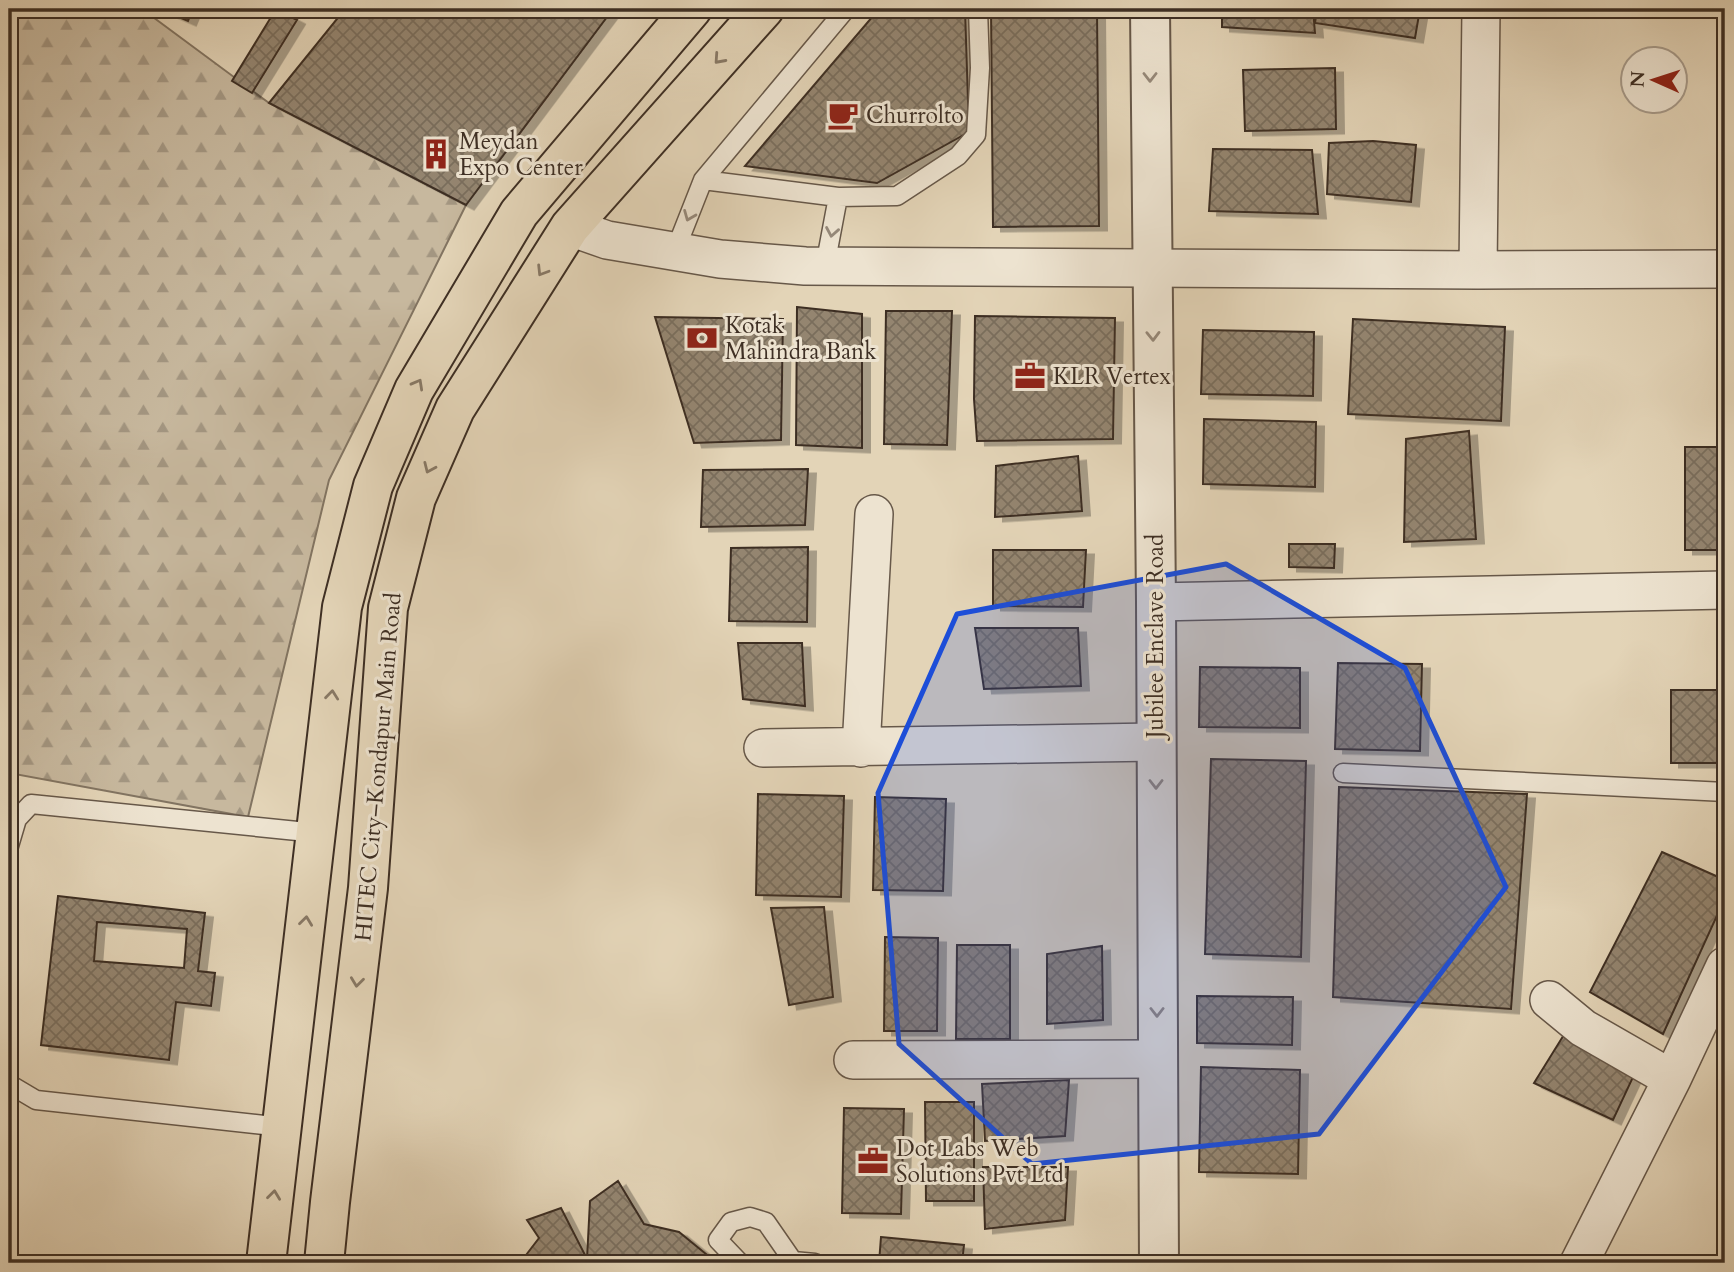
<svg xmlns="http://www.w3.org/2000/svg" width="1734" height="1272" viewBox="0 0 1734 1272" font-family="Cardo,serif">
	<style>
		.forest { fill: url(#forest-firs); stroke: #827461; stroke-width: 2 }
		.building { fill: url(#building-cross-hatch); stroke: #3e2f24; stroke-width: 2; fill-rule: evenodd; filter: url(#shadow) }
		.lines { fill: none; stroke-linecap: round; stroke-linejoin: round }
		.service-casing { stroke: #675849; stroke-width: 21 }
		.minor-casing { stroke: #675849; stroke-width: 40 }
		.tertiary-casing { stroke: #675849; stroke-width: 42 }
		.primary-casing { stroke: #3e2f24; stroke-width: 42 }
		.service { stroke: #ede3d0; stroke-width: 18 }
		.minor { stroke: #ede3d0; stroke-width: 37 }
		.tertiary { stroke: #ede3d0; stroke-width: 38 }
		.primary { stroke: #e3d4b7; stroke-width: 38 }
		.oneway { stroke: #887966 }
		.oneway2 { stroke: #96897a }
		.marked { fill: #1d4ed8; fill-opacity: 0.2; stroke: #1d4ed8; stroke-width: 5; stroke-linejoin: round }
		.labels { text-anchor: middle; dominant-baseline: central; stroke-width: 6; stroke-linejoin: round; paint-order: stroke }
		.poi-label { font-size: 23px; fill: #3e2f24; stroke: #ede3d0; text-anchor: start }
		.street-label { font-size: 23px; fill: #3e2f24; stroke: #ede3d0 }
	</style>
	<defs>
		<pattern id="forest-firs" width="22" height="20" patternUnits="userSpaceOnUse" patternTransform="scale(1.75)"><rect width="22" height="20" fill="#c7b89e"/><path d="M5 1l3.5 6h-7zM16 11l3.5 6h-7z" fill="#a39681"/></pattern>
		<pattern id="building-cross-hatch" width="8" height="8" patternUnits="userSpaceOnUse" patternTransform="scale(1.75)"><rect width="8" height="8" fill="#948570"/><path d="M0 0l8 8M0 8l8-8" fill="none" stroke="#7a6d5c"/></pattern>
		<filter id="shadow"><feDropShadow dx="8" dy="4.5" stdDeviation="0" flood-color="#0004"/></filter>
	</defs>
	<rect width="100%" height="100%" fill="#e3d4b7"/>
	<filter id="stains"><feTurbulence type="fractalNoise" baseFrequency=".00286" numOctaves="4"/><feColorMatrix values="0 0 0 0 .2 0 0 0 0 .09 0 0 0 0 .02 0 0 0 .5 -.17"/></filter>
	<radialGradient id="worn" r=".72"><stop offset=".6" stop-color="#630" stop-opacity="0"/><stop offset="1" stop-color="#630" stop-opacity=".3"/></radialGradient>
	<path class="forest" d="M 9,9 L 142,9 L 269,103 L 466,205 L 329,480 L 248,817 L 9,773 Z"/>
	<path class="building" d="M 160,9 L 193,9 L 188,21 Z
		M 276,9 L 297,20 L 252,93 L 232,81 Z
		M 345,9 L 613,9 L 466,205 L 269,103 Z
		M 879,9 L 965,9 L 969,132 L 877,183 L 745,166 Z
		M 991,9 L 1097,9 L 1099,226 L 993,227 Z
		M 1222,9 L 1313,9 L 1315,33 L 1222,27 Z
		M 1317,9 L 1420,9 L 1415,38 L 1315,23 Z
		M 1335,68 L 1336,129 L 1245,131 L 1243,70 Z
		M 1373,141 L 1416,145 L 1411,202 L 1327,194 L 1329,143 Z
		M 1213,149 L 1312,150 L 1318,214 L 1209,211 Z
		M 797,307 L 862,314 L 862,448 L 796,445 Z
		M 886,311 L 952,311 L 947,445 L 884,444 Z
		M 975,316 L 1115,318 L 1113,439 L 977,441 L 974,399 Z
		M 655,317 L 783,319 L 781,440 L 694,443 Z
		M 1353,319 L 1505,327 L 1501,421 L 1348,414 Z
		M 1203,330 L 1314,332 L 1313,396 L 1201,394 Z
		M 1204,419 L 1316,422 L 1315,487 L 1203,484 Z
		M 1469,431 L 1476,539 L 1404,542 L 1406,439 Z
		M 1685,447 L 1725,447 L 1725,550 L 1685,550 Z
		M 1078,456 L 1082,511 L 995,517 L 996,466 Z
		M 808,469 L 805,525 L 701,527 L 703,470 Z
		M 1289,544 L 1335,544 L 1334,568 L 1289,567 Z
		M 808,547 L 807,622 L 729,621 L 731,548 Z
		M 993,550 L 1086,550 L 1083,607 L 993,606 Z
		M 975,628 L 1078,628 L 1081,686 L 984,689 Z
		M 738,643 L 802,643 L 805,706 L 743,699 Z
		M 1338,663 L 1422,664 L 1420,751 L 1335,749 Z
		M 1200,667 L 1300,668 L 1300,728 L 1199,727 Z
		M 1671,690 L 1725,690 L 1725,763 L 1671,763 Z
		M 1211,759 L 1306,761 L 1301,957 L 1205,954 Z
		M 1339,787 L 1527,794 L 1511,1009 L 1333,997 Z
		M 758,794 L 844,796 L 841,897 L 756,895 Z
		M 875,797 L 946,799 L 943,891 L 873,890 Z
		M 1662,852 L 1725,880 L 1725,898 L 1663,1034 L 1590,992 Z
		M 58,896 L 205,913 L 198,971 L 215,973 L 211,1006 L 176,1002 L 169,1060 L 41,1045 ZM 97,922 L 187,929 L 184,968 L 94,961 Z
		M 824,907 L 833,997 L 789,1005 L 771,908 Z
		M 885,937 L 938,938 L 937,1031 L 884,1031 Z
		M 957,945 L 1010,945 L 1010,1039 L 956,1039 Z
		M 1102,946 L 1103,1020 L 1047,1024 L 1047,954 Z
		M 1197,996 L 1293,997 L 1292,1045 L 1197,1043 Z
		M 1565,1033 L 1634,1075 L 1613,1120 L 1534,1083 Z
		M 1201,1067 L 1300,1070 L 1298,1174 L 1199,1172 Z
		M 1069,1080 L 1065,1136 L 985,1141 L 982,1084 Z
		M 925,1102 L 974,1102 L 974,1201 L 926,1201 Z
		M 844,1108 L 904,1109 L 901,1214 L 842,1213 Z
		M 983,1167 L 1068,1167 L 1065,1220 L 985,1229 Z
		M 618,1181 L 644,1224 L 679,1232 L 717,1263 L 520,1263 L 539,1238 L 527,1220 L 561,1208 L 587,1259 L 590,1201 Z
		M 881,1237 L 964,1245 L 962,1263 L 879,1263 Z"/>
	<g class="lines">
		<g class="service-casing">
			<path id="service" d="M 703,180 L 838,197 L 897,196 L 958,156 L 976,135 L 980,68 L 978,9
				M 675,251 L 703,180 L 846,9
				M 825,266 L 838,197
				M 1343,773 L 1725,792
				M 9,846 L 17,819 L 31,804 L 317,833
				M 9,1084 L 36,1100 L 282,1127
				M 740,1263 L 718,1240 L 731,1222 L 750,1217 L 766,1222 L 793,1261
				M 788,1263 L 793,1261 L 815,1263"/>
		</g>
		<g class="minor-casing">
			<path id="minor" d="M 570,227 L 607,240 L 720,259 L 805,266 L 1478,270 L 1725,269
				M 1478,270 L 1481,9
				M 1156,602 L 1725,590
				M 763,748 L 1156,742
				M 861,748 L 874,514
				M 1549,1000 L 1583,1028 L 1672,1079
				M 853,1060 L 1157,1059
				M 1579,1263 L 1672,1079 L 1725,966"/>
		</g>
		<g class="tertiary-casing">
			<path id="tertiary" d="M 1150,9 L 1156,602 L 1159,1263"/>
		</g>
		<g class="primary-casing">
			<path id="primary" d="M 266,1263 L 342,607 L 373,486 L 414,390 L 519,213 L 692,9
				M 324,1263 L 330,1202 L 368,888 L 388,608 L 416,498 L 455,409 L 570,227 L 764,9"/>
		</g>
		<use href="#service" class="service"/>
		<use href="#minor" class="minor"/>
		<use href="#tertiary" class="tertiary"/>
		<use href="#primary" class="primary"/>
	</g>
	<defs><path id="oneway-chevron" d="M-2-3.5L2.5 0L-2 3.5" fill="none" stroke-width="1.6" stroke-linecap="round" stroke-linejoin="round" transform="scale(1.75)"/></defs>
	<g class="oneway">
		<use href="#oneway-chevron" transform="translate(719 59) rotate(132)"/>
		<use href="#oneway-chevron" transform="translate(542 271) rotate(122)"/>
		<use href="#oneway-chevron" transform="translate(418 384) rotate(-61)"/>
		<use href="#oneway-chevron" transform="translate(429 468) rotate(114)"/>
		<use href="#oneway-chevron" transform="translate(332 695) rotate(-84)"/>
		<use href="#oneway-chevron" transform="translate(306 921) rotate(-83)"/>
		<use href="#oneway-chevron" transform="translate(357 982) rotate(97)"/>
		<use href="#oneway-chevron" transform="translate(274 1195) rotate(-83)"/>
	</g>
	<g class="oneway2">
		<use href="#oneway-chevron" transform="translate(1150 77) rotate(90)"/>
		<use href="#oneway-chevron" transform="translate(689 216) rotate(112)"/>
		<use href="#oneway-chevron" transform="translate(832 232) rotate(100)"/>
		<use href="#oneway-chevron" transform="translate(1153 336) rotate(89)"/>
		<use href="#oneway-chevron" transform="translate(1156 784) rotate(90)"/>
		<use href="#oneway-chevron" transform="translate(1157 1012) rotate(90)"/>
	</g>
	<path class="marked" d="M 1226,564 L 1405,668 L 1506,887 L 1319,1134 L 1032,1164 L 899,1044 L 878,793 L 957,614 Z"/>
	<defs>
		<g id="cafe-bare" transform="scale(2.415)"><path d="M-5.5-4.5H6V0H3Q3 3.5 0 3.5H-2.5Q-5.5 3.5-5.5 0ZM3-3.2v2h1.7v-2ZM-6 4.5H4V6H-6Z" fill="#8f2418" stroke="#ede3d0" stroke-width="2.5" paint-order="stroke"/></g>
		<g id="building-bare" transform="scale(2.415)"><path d="M-4-6H4V6H1V3H-1V6H-4ZM-2.5-4.3h1.7v1.8h-1.7ZM.8-4.3h1.7v1.8H.8ZM-2.5-1h1.7V.8h-1.7ZM.8-1h1.7V.8H.8Z" fill="#8f2418" stroke="#ede3d0" stroke-width="2.5" paint-order="stroke"/></g>
		<g id="bank-bare" transform="scale(2.415)"><path d="M-6-4H6V4H-6ZM0-2.3a2.3 2.3 0 1 0 0 4.6a2.3 2.3 0 1 0 0-4.6Z" fill="#8f2418" stroke="#ede3d0" stroke-width="2.5" paint-order="stroke"/></g>
		<g id="office-bare" transform="scale(2.415)"><path d="M-6-3h4V-5.5h4V-3h4V5H-6ZM-1-4.5V-3h2v-1.5ZM-6 0V1H6V0Z" fill="#8f2418" stroke="#ede3d0" stroke-width="2.5" paint-order="stroke"/></g>
	</defs>
	<g fill-rule="evenodd">
		<use href="#cafe-bare" x="843" y="115"/>
		<use href="#building-bare" x="436" y="154"/>
		<use href="#bank-bare" x="702" y="338"/>
		<use href="#office-bare" x="1030" y="376"/>
		<use href="#office-bare" x="873" y="1161"/>
	</g>
	<g class="labels">
		<g class="poi-label">
			<text x="866" y="115">Churrolto</text>
			<text x="459" y="141">Meydan<tspan x="459" dy="26">Expo Center</tspan></text>
			<text x="725" y="325">Kotak<tspan x="725" dy="26">Mahindra Bank</tspan></text>
			<text x="1053" y="376">KLR Vertex</text>
			<text x="896" y="1148">Dot Labs Web<tspan x="896" dy="26">Solutions Pvt Ltd</tspan></text>
		</g>
		<g class="street-label">
			<text transform="translate(1155 636) rotate(-90)">Jubilee Enclave Road</text>
			<text transform="translate(378 767) rotate(-85)">HITEC City–Kondapur Main Road</text>
		</g>
	</g>
	<rect width="1734" height="1272" fill="none" stroke="#e3d4b7" stroke-width="35"/>
	<rect x="10" y="10" width="1713" height="1251" fill="none" stroke="#3e2f24" stroke-width="3.5"/>
	<rect x="18" y="18" width="1699" height="1237" fill="none" stroke="#3e2f24" stroke-width="2"/>
	<g transform="translate(1654 80) rotate(273)"><circle r="33" fill="#ede3d0" stroke="#a79b8b" stroke-width="2"/>
	<path d="M0-5L12 26L0 18L-12 26Z" fill="#8f2418"/>
	<text y="-10" font-size="19" font-weight="bold" text-anchor="middle" fill="#3e2f24">N</text>
	</g>
	<rect width="100%" height="100%" filter="url(#stains)"/>
	<rect width="100%" height="100%" fill="url(#worn)"/>
</svg>
